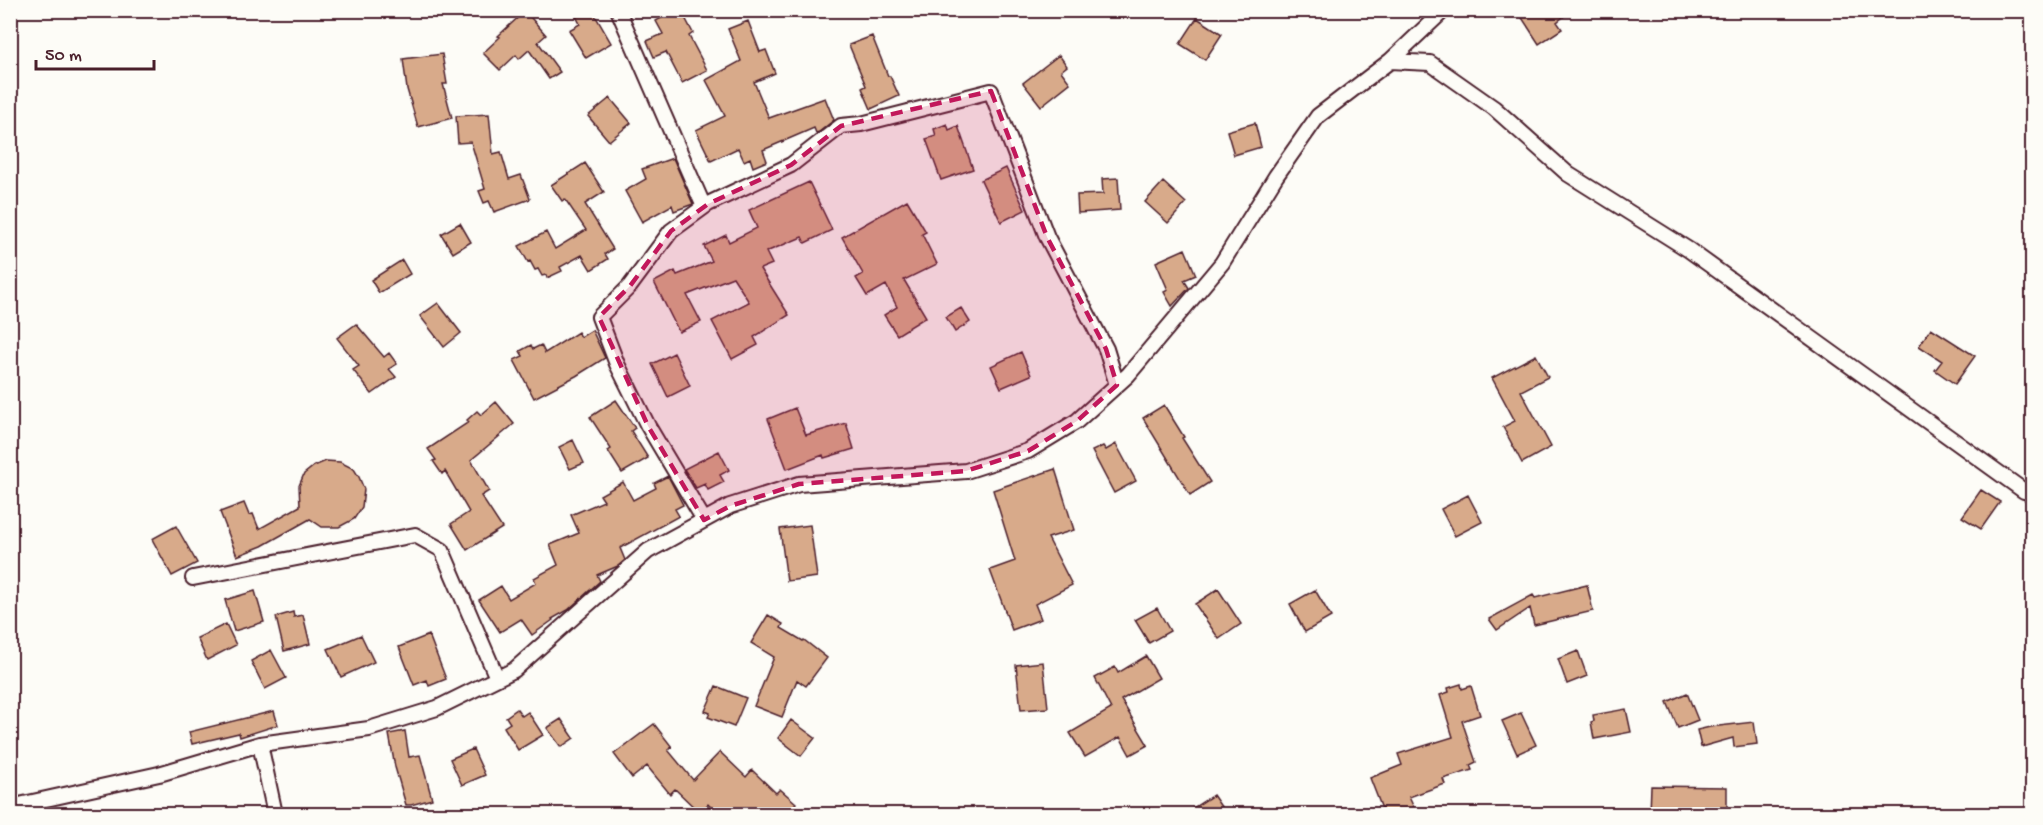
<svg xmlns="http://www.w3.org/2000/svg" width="2043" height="825" viewBox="0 0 2043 825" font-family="'Gochi Hand',sans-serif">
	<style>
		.building { fill: #d8aa8a; stroke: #4a1f2b; stroke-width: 1.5 }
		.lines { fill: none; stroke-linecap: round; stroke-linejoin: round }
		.street-casing { stroke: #4a1f2b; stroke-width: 18 }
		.street { stroke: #fdfcf7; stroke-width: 14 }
		.marked { fill: #c2185b; fill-opacity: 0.2; stroke: #c2185b; stroke-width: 4.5; stroke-dasharray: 12 8; stroke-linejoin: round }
	</style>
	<rect width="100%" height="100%" fill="#fdfcf7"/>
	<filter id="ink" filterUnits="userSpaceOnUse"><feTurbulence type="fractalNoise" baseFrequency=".0167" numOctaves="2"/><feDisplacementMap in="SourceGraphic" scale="12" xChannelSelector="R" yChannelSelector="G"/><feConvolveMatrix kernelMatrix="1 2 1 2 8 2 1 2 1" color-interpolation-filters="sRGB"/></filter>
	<g filter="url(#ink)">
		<path class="building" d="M 573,10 L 592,10 L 611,43 L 586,58 L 569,30 L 580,24 Z
			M 675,10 L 681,10 L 693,33 L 689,36 L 707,70 L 682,83 L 666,52 L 654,57 L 647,41 L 663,34 L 656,21 Z
			M 1517,10 L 1572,10 L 1557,22 L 1562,29 L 1539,44 Z
			M 525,11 L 546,35 L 538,42 L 560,72 L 549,79 L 529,50 L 519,59 L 516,55 L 500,70 L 483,53 L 500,37 L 498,36 Z
			M 1197,18 L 1222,34 L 1205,60 L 1180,44 Z
			M 748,21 L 760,52 L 766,50 L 775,73 L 754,82 L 769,118 L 825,98 L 834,120 L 819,132 L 816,133 L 814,128 L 763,150 L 767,161 L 753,167 L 750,158 L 744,161 L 738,148 L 711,161 L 696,130 L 725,116 L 706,80 L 741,61 L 728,29 Z
			M 872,36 L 888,76 L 890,76 L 899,96 L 871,109 L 862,88 L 866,86 L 849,45 Z
			M 442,54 L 447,84 L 443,84 L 452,118 L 418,127 L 407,89 L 403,59 Z
			M 1059,55 L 1067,66 L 1061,71 L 1070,83 L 1041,106 L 1023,83 Z
			M 610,98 L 631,123 L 609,141 L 588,116 Z
			M 489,114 L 493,154 L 501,152 L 509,179 L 521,175 L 530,199 L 494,212 L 489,201 L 484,203 L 479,191 L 485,189 L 471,142 L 458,143 L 456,116 Z
			M 1255,123 L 1261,147 L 1234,155 L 1227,131 Z
			M 947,124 L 949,130 L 958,126 L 973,169 L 941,180 L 926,139 L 936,136 L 934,129 Z
			M 673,158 L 693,204 L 674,211 L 672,205 L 642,222 L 625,191 L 646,179 L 642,169 Z
			M 585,163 L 604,192 L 585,204 L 613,249 L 605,254 L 608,259 L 591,270 L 582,255 L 560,267 L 562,271 L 547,278 L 546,275 L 542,276 L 538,269 L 535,270 L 530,261 L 528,262 L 519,246 L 546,232 L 555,249 L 586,230 L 565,199 L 562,201 L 551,185 Z
			M 1006,168 L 1025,210 L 1001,222 L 981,180 Z
			M 1118,178 L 1120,210 L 1078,213 L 1077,195 L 1103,194 L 1102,179 Z
			M 809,182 L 832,230 L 805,243 L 802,237 L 766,252 L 772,264 L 760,269 L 789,315 L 754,337 L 758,345 L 732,359 L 712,321 L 749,302 L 733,277 L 687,295 L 701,322 L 679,332 L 654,282 L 675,271 L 677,275 L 712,261 L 704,246 L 726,235 L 729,242 L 757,228 L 749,210 Z
			M 1163,182 L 1186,203 L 1168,223 L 1145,202 Z
			M 907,200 L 926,232 L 922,234 L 937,264 L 904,280 L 926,317 L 897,335 L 884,315 L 897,307 L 886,285 L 867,296 L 856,278 L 863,274 L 842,237 Z
			M 460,223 L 471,242 L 453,253 L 441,234 Z
			M 1185,249 L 1196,275 L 1184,280 L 1189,288 L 1172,306 L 1164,292 L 1168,290 L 1156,262 Z
			M 402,260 L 410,274 L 379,293 L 371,280 Z
			M 438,303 L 461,333 L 444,347 L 420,316 Z
			M 961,308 L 970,322 L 955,332 L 946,317 Z
			M 356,324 L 384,357 L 389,353 L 397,364 L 389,369 L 396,377 L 372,394 L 353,370 L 359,366 L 337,338 Z
			M 1931,328 L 1975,356 L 1955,384 L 1935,370 L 1942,361 L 1919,346 Z
			M 592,330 L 605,358 L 576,376 L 534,398 L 514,360 L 523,356 L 520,351 L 531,345 L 533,349 L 541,345 L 545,353 L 578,332 L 581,337 Z
			M 1021,352 L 1031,375 L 1001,388 L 991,366 Z
			M 674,353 L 690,386 L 668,397 L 652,364 Z
			M 1536,355 L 1548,377 L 1521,391 L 1551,447 L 1522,463 L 1503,427 L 1515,421 L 1492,378 Z
			M 616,400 L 635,428 L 631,431 L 648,458 L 622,473 L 608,451 L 611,449 L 590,417 Z
			M 496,402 L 514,424 L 471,460 L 489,491 L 481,496 L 502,528 L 467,550 L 451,524 L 469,512 L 445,471 L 442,474 L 433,461 L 436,460 L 428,449 L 469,422 L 467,420 L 477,411 L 481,415 Z
			M 1164,405 L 1184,437 L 1182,438 L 1210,482 L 1190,495 L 1143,418 Z
			M 795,408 L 806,435 L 846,423 L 854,449 L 824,458 L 823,455 L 787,469 L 768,419 Z
			M 573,440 L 584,463 L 570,469 L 559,447 Z
			M 1116,444 L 1136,481 L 1114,493 L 1092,451 L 1103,446 L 1106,450 Z
			M 719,451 L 729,470 L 720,475 L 724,482 L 708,490 L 705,484 L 696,488 L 684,469 Z
			M 326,461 L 340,462 L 354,469 L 359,477 L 364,489 L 362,507 L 354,519 L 339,527 L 322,527 L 310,519 L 262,546 L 237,556 L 220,512 L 244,503 L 249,515 L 253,514 L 259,529 L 300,506 L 299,486 L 304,474 L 314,466 Z
			M 1055,469 L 1074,530 L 1048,538 L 1072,585 L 1035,604 L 1041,619 L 1012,630 L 990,570 L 1015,561 L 993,490 Z
			M 668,476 L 683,505 L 675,509 L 679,516 L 620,548 L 625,560 L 618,566 L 597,575 L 600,581 L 568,610 L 552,619 L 553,620 L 532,635 L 521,619 L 500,632 L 479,600 L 501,586 L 509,599 L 536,583 L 534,578 L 558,565 L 550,545 L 579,533 L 571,515 L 604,501 L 600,495 L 623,482 L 633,500 L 656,488 L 654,483 Z
			M 1981,490 L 2000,502 L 1981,529 L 1962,517 Z
			M 1468,495 L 1482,522 L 1455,536 L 1441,509 Z
			M 810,525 L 817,577 L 787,581 L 780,529 Z
			M 176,526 L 197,563 L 172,576 L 152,539 Z
			M 1587,585 L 1593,611 L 1534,625 L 1530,608 L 1497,630 L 1489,619 L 1533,595 L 1535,598 Z
			M 1218,589 L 1241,624 L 1219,639 L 1195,604 Z
			M 1315,590 L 1331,617 L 1305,632 L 1290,604 Z
			M 255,591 L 264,622 L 234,631 L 225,600 Z
			M 1157,608 L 1170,631 L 1149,643 L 1135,620 Z
			M 293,612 L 294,617 L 303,615 L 310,644 L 284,651 L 276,617 Z
			M 768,615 L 783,624 L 781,628 L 803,641 L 804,640 L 827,658 L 806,686 L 797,680 L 782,717 L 754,706 L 774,657 L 751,643 Z
			M 226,624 L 236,645 L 207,660 L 197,638 Z
			M 361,635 L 374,662 L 341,677 L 328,649 Z
			M 429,635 L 446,679 L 429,686 L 427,680 L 414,685 L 399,647 Z
			M 271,650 L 286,678 L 265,689 L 251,661 Z
			M 1578,651 L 1587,676 L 1567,684 L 1558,659 Z
			M 1146,656 L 1159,678 L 1121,700 L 1148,745 L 1130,755 L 1120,737 L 1085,757 L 1070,733 L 1111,709 L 1095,678 L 1115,667 L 1118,673 Z
			M 1043,662 L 1048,708 L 1021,710 L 1016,665 Z
			M 1461,684 L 1462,689 L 1471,686 L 1480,715 L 1462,721 L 1476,762 L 1470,765 L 1472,770 L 1443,779 L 1445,784 L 1409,797 L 1415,810 L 1405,814 L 1384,814 L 1370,778 L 1402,765 L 1398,754 L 1453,737 L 1440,695 L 1449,692 L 1448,688 Z
			M 716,686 L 746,698 L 734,727 L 708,717 L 710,713 L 705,711 Z
			M 1687,693 L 1698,720 L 1678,728 L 1667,702 Z
			M 517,709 L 522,716 L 528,712 L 543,735 L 518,750 L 504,727 L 510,723 L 506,717 Z
			M 1626,709 L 1631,732 L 1594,739 L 1591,722 L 1594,721 L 1593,715 Z
			M 274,711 L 278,725 L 240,737 L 239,733 L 192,744 L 189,732 Z
			M 1521,713 L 1536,745 L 1517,754 L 1502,721 Z
			M 561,719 L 574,738 L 561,747 L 547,728 Z
			M 791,720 L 815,738 L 801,756 L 778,738 Z
			M 1754,722 L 1757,744 L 1734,747 L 1733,738 L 1701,747 L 1697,730 L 1710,727 Z
			M 654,724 L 672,747 L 668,750 L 693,780 L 720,752 L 746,777 L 752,770 L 776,793 L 780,789 L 796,803 L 786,814 L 717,814 L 708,804 L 700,813 L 675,789 L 670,794 L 647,766 L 632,778 L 614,754 Z
			M 405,731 L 409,757 L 420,755 L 432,799 L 411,805 L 406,805 L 395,767 L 389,734 Z
			M 473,749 L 485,775 L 462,785 L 450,759 Z
			M 1651,786 L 1727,787 L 1727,814 L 1650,814 Z
			M 1213,795 L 1226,814 L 1184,814 Z"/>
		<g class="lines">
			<g class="street-casing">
				<path id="street" d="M 618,10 L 704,207
					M 1390,61 L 1430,63 L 1494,108 L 1568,174 L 1689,250 L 2024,491 L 2032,493
					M 704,520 L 648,426 L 617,364 L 599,317 L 630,286 L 671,231 L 708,204 L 791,165 L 841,126 L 861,124 L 991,91 L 1047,237 L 1106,349 L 1117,385
					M 193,578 L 415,535 L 442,550 L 497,678
					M 260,744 L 275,814
					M 10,807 L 159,774 L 260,744 L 369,729 L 437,708 L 514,670 L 648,551 L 730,506 L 799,484 L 966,471 L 1028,451 L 1077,421 L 1128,375 L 1222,263 L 1276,176 L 1318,116 L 1390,61 L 1444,10"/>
			</g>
			<use href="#street" class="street"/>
		</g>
	</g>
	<path class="marked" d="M 991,91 L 1047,237 L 1106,349 L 1117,385 L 1077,421 L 1028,451 L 966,471 L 799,484 L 730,506 L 704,520 L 648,426 L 599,317 L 630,286 L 671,231 L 708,204 L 791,165 L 841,126 Z"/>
	<rect width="2043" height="825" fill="none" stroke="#fdfcf7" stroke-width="36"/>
	<rect x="18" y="18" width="2007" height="789" fill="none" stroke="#4a1f2b" stroke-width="2" filter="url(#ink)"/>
	<path d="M36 60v9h118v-9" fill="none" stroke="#4a1f2b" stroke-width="3"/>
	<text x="45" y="60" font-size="18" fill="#4a1f2b" stroke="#fdfcf7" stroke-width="4.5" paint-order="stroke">50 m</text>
</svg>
